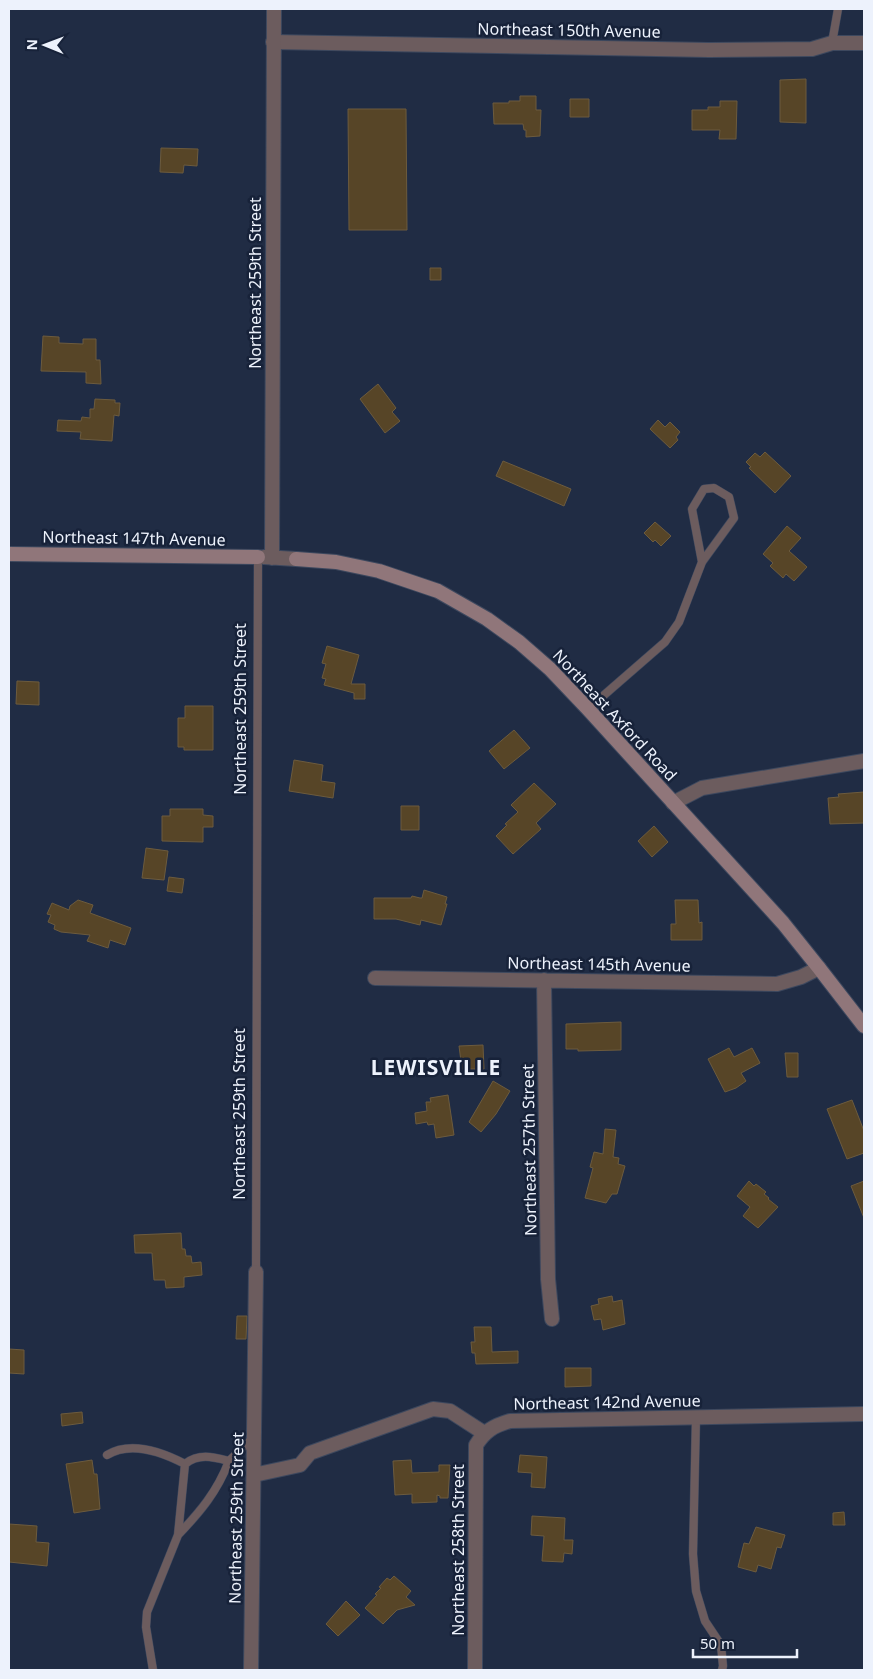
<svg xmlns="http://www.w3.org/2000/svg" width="873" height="1679" viewBox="0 0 873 1679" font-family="'Noto Sans',sans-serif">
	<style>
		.building { fill: #574527; stroke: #6c5b3e }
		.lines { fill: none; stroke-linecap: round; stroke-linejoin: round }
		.service-casing { stroke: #3d485e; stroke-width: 9 }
		.minor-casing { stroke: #3d485e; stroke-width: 16 }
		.tertiary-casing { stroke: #3d485e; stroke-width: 16 }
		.secondary-casing { stroke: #3d485e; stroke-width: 16 }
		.service { stroke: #6c5c5e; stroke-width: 8 }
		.minor { stroke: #6c5c5e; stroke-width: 14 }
		.tertiary { stroke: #6c5c5e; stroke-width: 14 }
		.secondary { stroke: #90767a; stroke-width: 14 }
		.labels { text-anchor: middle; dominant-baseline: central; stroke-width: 5; stroke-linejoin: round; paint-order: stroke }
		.street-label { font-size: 16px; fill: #edf2fc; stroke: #172239 }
		.district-label { font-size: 21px; font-weight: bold; letter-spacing: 1px; fill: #edf2fc; stroke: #172239 }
	</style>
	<rect width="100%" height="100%" fill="#202c44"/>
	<path class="building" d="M 806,79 L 806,123 L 780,122 L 780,80 Z
		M 520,96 L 536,96 L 536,110 L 541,110 L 540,136 L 526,137 L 526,130 L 524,130 L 523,124 L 494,124 L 493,103 L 509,103 L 509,101 L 520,101 Z
		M 570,99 L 589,99 L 589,117 L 570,117 Z
		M 720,101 L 737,101 L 736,139 L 719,139 L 720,130 L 692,130 L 692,110 L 708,110 L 708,107 L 720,107 Z
		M 348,109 L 406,109 L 407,230 L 349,230 Z
		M 161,148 L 198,149 L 197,166 L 184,165 L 183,173 L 160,172 Z
		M 430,268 L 441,268 L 441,280 L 430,280 Z
		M 43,336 L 59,337 L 59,343 L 83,344 L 83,339 L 96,339 L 96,360 L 100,360 L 101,384 L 86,383 L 86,372 L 41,371 Z
		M 378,384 L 396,408 L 392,412 L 400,421 L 385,433 L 360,399 Z
		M 95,399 L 115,400 L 115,403 L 120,403 L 119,416 L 114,415 L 112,441 L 80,439 L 81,432 L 57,431 L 58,420 L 81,421 L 82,417 L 90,418 L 90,409 L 94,409 Z
		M 658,420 L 665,427 L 670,422 L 680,432 L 676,437 L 678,440 L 670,448 L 650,429 Z
		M 765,452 L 791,476 L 775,493 L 749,468 L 751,467 L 746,462 L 755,453 L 760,457 Z
		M 503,461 L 571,489 L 564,506 L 496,476 Z
		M 655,522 L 671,536 L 661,546 L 655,540 L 653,542 L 644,533 Z
		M 787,526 L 801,538 L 789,551 L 807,567 L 794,581 L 786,574 L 783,578 L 770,566 L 773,563 L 763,554 Z
		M 327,646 L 359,655 L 351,684 L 365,684 L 365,699 L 354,699 L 354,693 L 324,685 L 326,679 L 322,678 L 326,664 L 322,663 Z
		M 17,681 L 39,682 L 39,705 L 16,704 Z
		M 185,706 L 213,706 L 213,750 L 184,750 L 184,747 L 178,747 L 178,718 L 185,718 Z
		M 514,730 L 530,748 L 504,769 L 489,751 Z
		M 294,760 L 323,765 L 321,781 L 335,783 L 333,798 L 289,791 Z
		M 534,783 L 556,804 L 536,823 L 541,829 L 513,854 L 496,836 L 507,825 L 505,824 L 518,812 L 511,805 Z
		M 864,792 L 864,823 L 830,824 L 828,798 L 839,797 L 838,794 Z
		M 401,806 L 419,806 L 419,830 L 401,830 Z
		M 170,809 L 203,809 L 203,815 L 213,816 L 213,827 L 203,827 L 203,842 L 162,841 L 162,816 L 170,816 Z
		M 654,826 L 668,842 L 652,857 L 638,841 Z
		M 146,848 L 168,851 L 164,880 L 142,878 Z
		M 169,877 L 184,879 L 182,893 L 167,891 Z
		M 424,890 L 447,897 L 445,904 L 447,904 L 441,925 L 421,920 L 420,925 L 396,919 L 374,919 L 374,898 L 411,898 L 412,896 L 420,898 L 422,898 Z
		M 78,900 L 93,905 L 90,913 L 131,928 L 125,945 L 110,940 L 108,948 L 87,941 L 90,935 L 61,932 L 54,929 L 55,925 L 48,922 L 51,915 L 47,914 L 52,903 L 69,910 L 70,906 Z
		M 675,900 L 698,900 L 699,923 L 702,922 L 702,940 L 671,940 L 671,924 L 676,924 Z
		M 621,1022 L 621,1050 L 578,1051 L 578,1049 L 566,1049 L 566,1024 Z
		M 483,1045 L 484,1069 L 462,1069 L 459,1046 Z
		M 729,1048 L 734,1057 L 752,1048 L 760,1063 L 741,1073 L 746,1081 L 736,1088 L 725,1092 L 708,1059 Z
		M 785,1053 L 798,1053 L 798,1077 L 787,1077 Z
		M 493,1081 L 510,1091 L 496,1114 L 481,1132 L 469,1122 Z
		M 448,1095 L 454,1135 L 436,1138 L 434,1124 L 428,1125 L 427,1122 L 416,1124 L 415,1113 L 427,1111 L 426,1102 L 431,1102 L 430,1098 Z
		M 852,1100 L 864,1131 L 864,1153 L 847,1159 L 827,1109 Z
		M 605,1129 L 616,1130 L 613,1157 L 619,1158 L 618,1164 L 625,1166 L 617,1194 L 612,1194 L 606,1203 L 585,1198 L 593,1168 L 590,1167 L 594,1152 L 603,1154 Z
		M 749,1181 L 754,1186 L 756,1184 L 766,1192 L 764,1194 L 769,1198 L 768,1199 L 778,1207 L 758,1228 L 743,1216 L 750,1207 L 737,1196 Z
		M 864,1181 L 864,1218 L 851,1186 Z
		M 181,1233 L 182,1249 L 185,1249 L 186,1256 L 191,1256 L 192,1263 L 201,1262 L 202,1275 L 184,1277 L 184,1287 L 166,1288 L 165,1280 L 154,1280 L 152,1253 L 135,1253 L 134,1235 Z
		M 612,1296 L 613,1302 L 622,1300 L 625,1324 L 603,1330 L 601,1319 L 594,1320 L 591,1306 L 599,1304 L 598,1299 Z
		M 237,1316 L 247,1316 L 246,1339 L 236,1339 Z
		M 474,1327 L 491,1327 L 492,1352 L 518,1351 L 518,1363 L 476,1364 L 475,1353 L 472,1353 L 471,1342 L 475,1342 Z
		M 9,1349 L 24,1350 L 24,1374 L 9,1373 Z
		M 565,1368 L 591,1368 L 591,1386 L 565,1387 Z
		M 82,1412 L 83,1423 L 62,1426 L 61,1414 Z
		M 520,1455 L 547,1457 L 545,1488 L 531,1487 L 532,1473 L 518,1472 Z
		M 92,1460 L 94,1474 L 97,1474 L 100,1509 L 74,1513 L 66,1464 Z
		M 411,1460 L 412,1473 L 439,1472 L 439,1465 L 450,1465 L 448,1498 L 440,1498 L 440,1496 L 437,1495 L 437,1502 L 412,1503 L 412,1494 L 395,1495 L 393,1461 Z
		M 844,1512 L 845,1525 L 833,1525 L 833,1513 Z
		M 532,1516 L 565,1518 L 564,1540 L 573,1540 L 572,1554 L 564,1553 L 563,1562 L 542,1561 L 544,1536 L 531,1535 Z
		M 9,1524 L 37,1526 L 36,1542 L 49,1543 L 47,1566 L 9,1562 Z
		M 756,1527 L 785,1535 L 781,1548 L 777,1547 L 771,1569 L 758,1565 L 756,1572 L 738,1567 L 744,1543 L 749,1544 Z
		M 394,1576 L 411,1591 L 406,1597 L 415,1605 L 397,1610 L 383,1624 L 365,1608 L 377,1595 L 375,1594 L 381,1588 L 379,1587 L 387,1578 L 390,1580 Z
		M 346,1601 L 360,1615 L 338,1636 L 326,1624 Z"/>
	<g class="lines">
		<g class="service-casing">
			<path id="service" d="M 832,43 L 838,9
				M 588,709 L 665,642 L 679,622 L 702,562 L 734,518 L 729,497 L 714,488 L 704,489 L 692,509 L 702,562
				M 256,1272 L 258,557
				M 696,1417 L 693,1554 L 696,1591 L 705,1621 L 721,1645 L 723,1666 L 722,1670
				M 107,1455 C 130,1441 162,1452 185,1464
				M 229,1461 L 254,1437
				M 153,1670 L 146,1627 L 147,1612 L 178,1535 L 185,1464 C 199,1453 213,1457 229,1461 C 217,1492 200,1512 178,1535"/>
		</g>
		<g class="minor-casing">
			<path id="minor" d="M 273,42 L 709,50 L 812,49 L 832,43 L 864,43
				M 673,803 L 702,788 L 864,761
				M 375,978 L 777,984 L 801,977 L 819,968
				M 544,980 L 548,1279 L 552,1319
				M 254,1475 L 300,1465 L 310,1453 L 433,1409 L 450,1411 L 484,1433
				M 251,1670 L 256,1272
				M 475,1670 L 476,1445 C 485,1431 493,1426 510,1421 L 864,1414"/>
		</g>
		<g class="tertiary-casing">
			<path id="tertiary" d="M 264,557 L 296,559
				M 272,558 L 274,9"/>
		</g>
		<g class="secondary-casing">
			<path id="secondary" d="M 9,554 L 258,557
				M 296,559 L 336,562 L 379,571 L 438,591 L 487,619 L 519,642 L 550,669 L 588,709 L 783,923 L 819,968 L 864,1026"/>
		</g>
		<use href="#service" class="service"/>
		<use href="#minor" class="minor"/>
		<use href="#tertiary" class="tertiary"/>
		<use href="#secondary" class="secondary"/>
	</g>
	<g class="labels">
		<g class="street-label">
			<text transform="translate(569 30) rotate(1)">Northeast 150th Avenue</text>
			<text transform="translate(255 283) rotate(-90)">Northeast 259th Street</text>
			<text transform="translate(134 538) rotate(1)">Northeast 147th Avenue</text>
			<text transform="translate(240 709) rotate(-90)">Northeast 259th Street</text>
			<text transform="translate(615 715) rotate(47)">Northeast Axford Road</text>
			<text transform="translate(599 964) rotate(1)">Northeast 145th Avenue</text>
			<text transform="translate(239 1114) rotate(-90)">Northeast 259th Street</text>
			<text transform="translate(529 1150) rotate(-91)">Northeast 257th Street</text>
			<text transform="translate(607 1402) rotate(-1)">Northeast 142nd Avenue</text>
			<text transform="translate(236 1518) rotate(-89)">Northeast 259th Street</text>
			<text transform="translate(458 1550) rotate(-90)">Northeast 258th Street</text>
		</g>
		<g class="district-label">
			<text x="436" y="1067">LEWISVILLE</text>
		</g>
	</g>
	<rect width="873" height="1679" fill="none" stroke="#edf2fc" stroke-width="20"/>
	<g transform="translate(45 45) rotate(271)" stroke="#172239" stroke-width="4" paint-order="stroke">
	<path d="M0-4L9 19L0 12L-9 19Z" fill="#edf2fc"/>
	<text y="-8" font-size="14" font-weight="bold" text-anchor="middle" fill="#edf2fc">N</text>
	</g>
	<path d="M693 1649v8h104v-8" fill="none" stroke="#edf2fc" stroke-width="2.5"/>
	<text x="700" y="1649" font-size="15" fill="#edf2fc" stroke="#172239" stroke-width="4" paint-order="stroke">50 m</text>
</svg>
